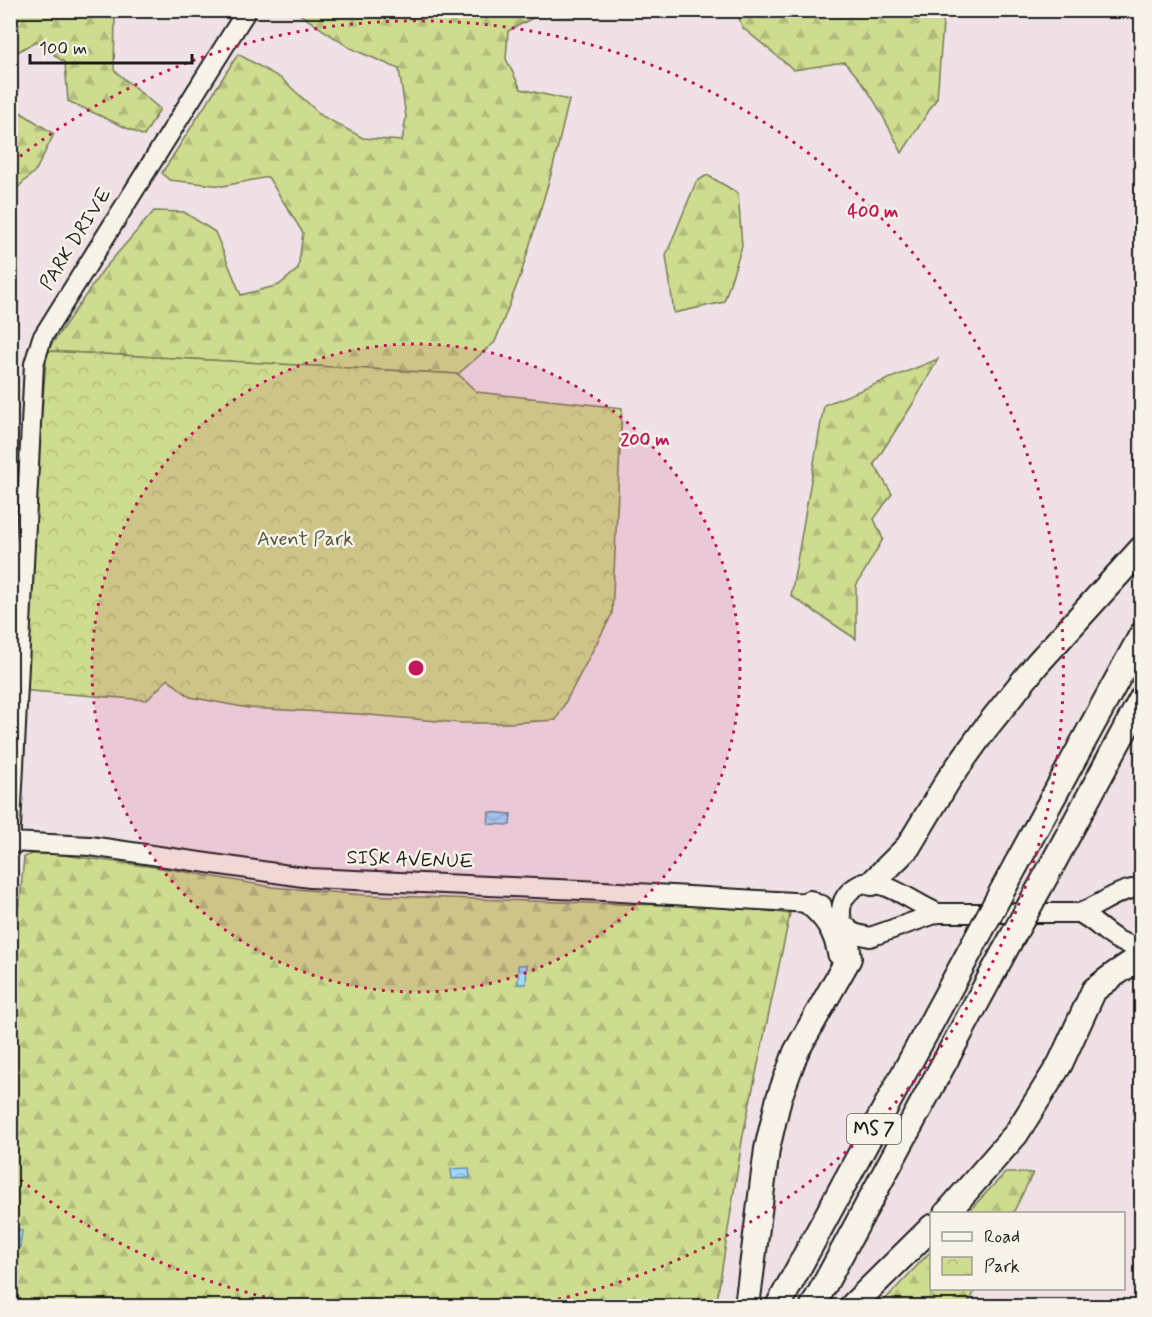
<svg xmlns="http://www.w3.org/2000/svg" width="1152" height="1317" viewBox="0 0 1152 1317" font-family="Mynerve,sans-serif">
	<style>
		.grass { fill: #cedc8f; stroke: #757c56; stroke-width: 1.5 }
		.forest { fill: url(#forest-firs); stroke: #757c56; stroke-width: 1.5 }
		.park { fill: url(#park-crowns); stroke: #757c56; stroke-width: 1.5 }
		.water { fill: url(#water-waves); stroke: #6a8da4; stroke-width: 1.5 }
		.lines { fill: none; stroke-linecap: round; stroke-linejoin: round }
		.secondary-casing { stroke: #1c1c1c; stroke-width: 22 }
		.highway-casing { stroke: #1c1c1c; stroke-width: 28 }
		.secondary { stroke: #f7f3e8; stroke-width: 18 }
		.highway { stroke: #f7f3e8; stroke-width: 24 }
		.highway-bridge-casing { stroke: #1c1c1c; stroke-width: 28; stroke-linecap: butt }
		.highway-bridge { stroke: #f7f3e8; stroke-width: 24 }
		.ring { fill: none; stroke: #c2185b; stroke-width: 3; stroke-dasharray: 3 6 }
		.labels { text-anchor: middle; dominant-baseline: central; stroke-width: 5; stroke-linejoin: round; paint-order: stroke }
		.shield { fill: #f7f3e8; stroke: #5e5c59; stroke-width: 1.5 }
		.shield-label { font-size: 18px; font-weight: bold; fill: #1c1c1c }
		.street-label { font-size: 20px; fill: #1c1c1c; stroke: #f7f3e8 }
		.park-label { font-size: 20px; fill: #51563e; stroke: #f7f3e8 }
		.centre { fill: #c2185b; stroke: #f7f3e8; stroke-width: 3 }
		.ring-label { font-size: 18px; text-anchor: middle; font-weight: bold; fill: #c2185b; stroke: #f7f3e8; stroke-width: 5; stroke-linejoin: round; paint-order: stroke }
	</style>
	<defs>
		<pattern id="forest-firs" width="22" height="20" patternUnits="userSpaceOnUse" patternTransform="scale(1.5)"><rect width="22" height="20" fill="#cedc8f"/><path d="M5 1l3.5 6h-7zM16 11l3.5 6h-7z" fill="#b0bc7b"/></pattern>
		<pattern id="park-crowns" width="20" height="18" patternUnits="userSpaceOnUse" patternTransform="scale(1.5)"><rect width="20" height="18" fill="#cedc8f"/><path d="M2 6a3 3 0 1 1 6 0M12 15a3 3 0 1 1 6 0" fill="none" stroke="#b0bc7b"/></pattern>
		<pattern id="water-waves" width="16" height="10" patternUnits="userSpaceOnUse" patternTransform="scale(1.5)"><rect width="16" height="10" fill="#9ed9fe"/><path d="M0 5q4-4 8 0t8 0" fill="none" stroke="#88bad9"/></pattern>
	</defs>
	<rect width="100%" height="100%" fill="#efe1e6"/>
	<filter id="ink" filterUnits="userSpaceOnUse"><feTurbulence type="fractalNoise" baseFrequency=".0167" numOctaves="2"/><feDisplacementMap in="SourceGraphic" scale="12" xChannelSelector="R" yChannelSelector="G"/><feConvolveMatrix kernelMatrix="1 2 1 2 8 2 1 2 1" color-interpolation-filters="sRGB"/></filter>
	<g filter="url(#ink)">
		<path class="grass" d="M 50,1304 L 184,1306 L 188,1306 L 47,1306 Z"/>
		<path class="forest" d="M 11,10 L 131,11 L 115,18 L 114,70 L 160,109 L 144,136 L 68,101 L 65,63 L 36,41 L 11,56 Z
			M 295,11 L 579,11 L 579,16 L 540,14 L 508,31 L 506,59 L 521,89 L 569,100 L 552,171 L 521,274 L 495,342 L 458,374 L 47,351 L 103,270 L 154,211 L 184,212 L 215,232 L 241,295 L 279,285 L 298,269 L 303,233 L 268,177 L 223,186 L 169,180 L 162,173 L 238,54 L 282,79 L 322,116 L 363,138 L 402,141 L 406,117 L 399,69 L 350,48 Z
			M 736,11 L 944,11 L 937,98 L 902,153 C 885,120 870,87 844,62 L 794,70 L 743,28 Z
			M 11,106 L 54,134 L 36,170 L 11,194 Z
			M 707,175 L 738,193 L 742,246 L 724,302 L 674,313 L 666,255 L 696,182 Z
			M 938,359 L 914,402 L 874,464 L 892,494 L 874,519 L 883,539 L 856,586 L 856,639 L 791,596 L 824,405 Z
			M 32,854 L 55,854 L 169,869 L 272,887 L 365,895 L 616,904 L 729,906 L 790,914 L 743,1135 L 716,1306 L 188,1306 L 50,1304 L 47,1306 L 11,1306 L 10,927 L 20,901 L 24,857 Z
			M 1005,1173 L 1033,1173 L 1013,1213 L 967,1213 Z
			M 931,1251 L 932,1288 L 976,1289 L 967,1306 L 879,1306 Z"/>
		<path class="park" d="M 47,351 L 458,374 L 477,392 L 622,408 L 612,614 L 556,720 L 508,723 L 460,723 L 358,714 L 248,708 L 190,697 L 168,679 L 147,700 L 18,690 Z"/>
		<path class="water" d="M 489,812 L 511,814 L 510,825 L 488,824 Z
			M 518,965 L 527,965 L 526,984 L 518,984 Z
			M 469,1168 L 470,1178 L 452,1179 L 451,1169 Z
			M 15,1228 L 22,1231 L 20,1247 L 16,1249 L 10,1246 L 12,1231 Z"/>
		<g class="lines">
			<g class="secondary-casing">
				<path id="secondary" d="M 11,842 L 90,846 L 310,878 L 603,891 L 810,903 L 822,905
					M 10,846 L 34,364 L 42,338 L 247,10
					M 863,883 C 890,881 913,903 938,913 L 870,937 L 857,934 L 845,929 C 836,909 842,892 863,883 Z
					M 1142,888 C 1118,888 1100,906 1079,913 C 1102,924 1114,947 1142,946
					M 938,913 L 1079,913"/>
			</g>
			<g class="highway-casing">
				<path id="highway" d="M 1016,865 L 1142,634
					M 1051,867 L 1142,698
					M 872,883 L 908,847 L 949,779 L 985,729 L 1037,664 L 1142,548
					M 810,903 C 827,917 836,931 840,953
					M 946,1214 L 1016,1134 L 1060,1064 L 1094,990 L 1115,974 L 1142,956
					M 747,1306 L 767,1149 L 779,1098 L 796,1052 L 849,958 L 845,929
					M 778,1306 L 970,951
					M 813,1306 L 1004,952
					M 852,1306 L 932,1227"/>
			</g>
			<use href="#secondary" class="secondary"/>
			<use href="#highway" class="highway"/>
			<g class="highway-bridge-casing">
				<path id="highway-bridge" d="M 970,951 L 1016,865
					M 1004,952 L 1051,867"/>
			</g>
			<use href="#highway-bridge" class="highway-bridge"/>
		</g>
	</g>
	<circle cx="416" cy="668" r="324" fill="#c2185b" fill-opacity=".12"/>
	<g class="ring">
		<circle cx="416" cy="668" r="324"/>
		<path d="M309 1306A647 647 0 0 1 13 1174M13 162A647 647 0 1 1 523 1306"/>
	</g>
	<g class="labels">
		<rect class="shield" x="847" y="1114" width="54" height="30" rx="4.5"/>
		<g class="shield-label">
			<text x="874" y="1129">MS 7</text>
		</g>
		<g class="street-label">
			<text transform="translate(76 239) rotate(-58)">PARK DRIVE</text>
			<text transform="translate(410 860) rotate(2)">SISK AVENUE</text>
		</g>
		<g class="park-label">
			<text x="305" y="539">Avent Park</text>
		</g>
	</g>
	<circle cx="416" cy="668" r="9" class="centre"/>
	<g class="ring-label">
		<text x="873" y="217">400 m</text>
		<text x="645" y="445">200 m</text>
	</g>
	<rect width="1152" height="1317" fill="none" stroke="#f7f3e8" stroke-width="36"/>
	<rect x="18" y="18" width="1116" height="1281" fill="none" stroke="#1c1c1c" stroke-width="2" filter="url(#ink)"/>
	<rect x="930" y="1212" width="195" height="78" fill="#f7f3e8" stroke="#9f9d96" stroke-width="1.5"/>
	<rect x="942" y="1232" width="30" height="9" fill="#f7f3e8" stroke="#9f9d96" stroke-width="1.5"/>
	<text x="984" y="1242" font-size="18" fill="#1c1c1c">Road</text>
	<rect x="942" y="1257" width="30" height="18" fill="url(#park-crowns)" stroke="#9f9d96" stroke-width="1.5"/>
	<text x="984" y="1272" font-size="18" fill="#1c1c1c">Park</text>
	<path d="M30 54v9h162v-9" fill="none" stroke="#1c1c1c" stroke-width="3"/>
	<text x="39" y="54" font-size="18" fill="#1c1c1c" stroke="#f7f3e8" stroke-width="4.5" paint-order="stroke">100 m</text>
</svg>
